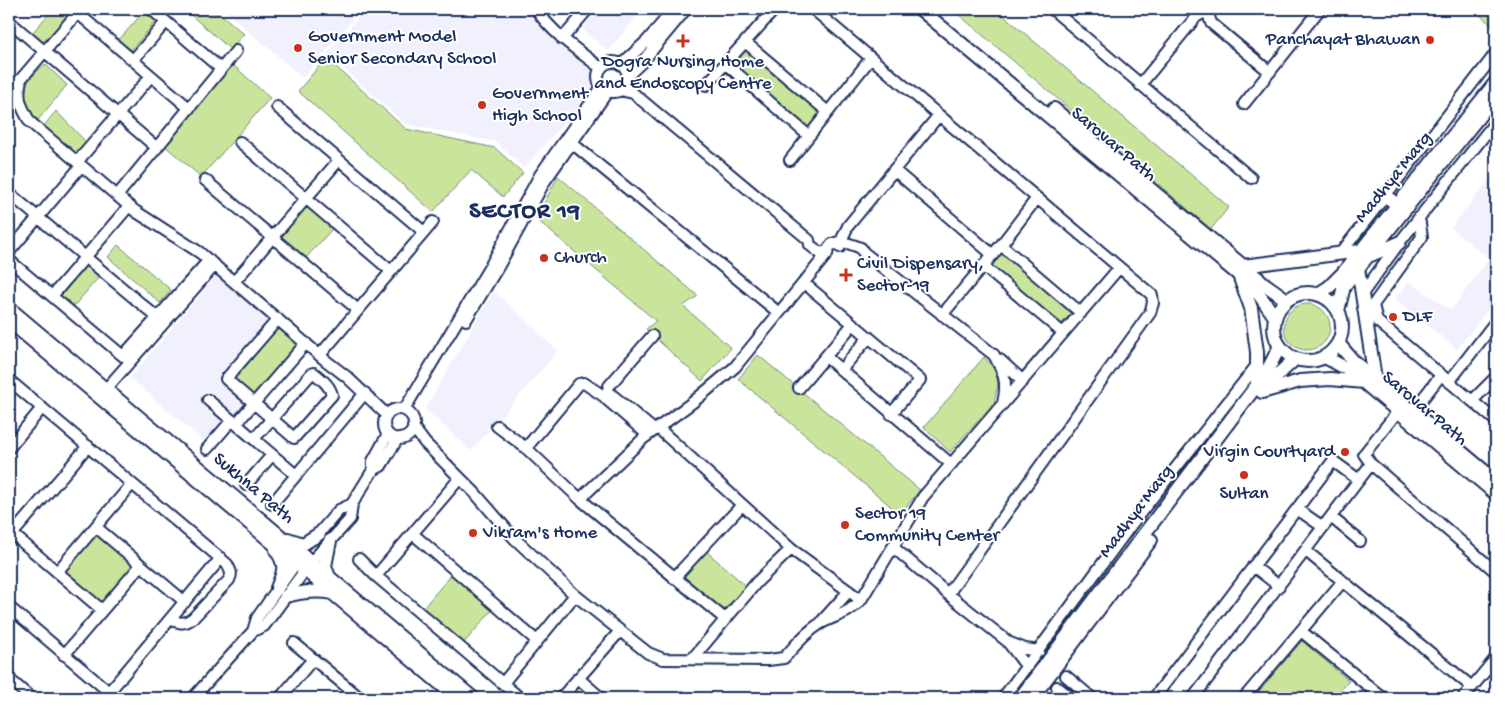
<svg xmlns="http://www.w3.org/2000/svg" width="1505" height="707" viewBox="0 0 1505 707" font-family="'Gochi Hand',sans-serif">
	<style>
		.built { fill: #f1f1fd }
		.green { fill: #cae59b; stroke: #728a7c }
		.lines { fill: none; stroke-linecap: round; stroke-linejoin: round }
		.minor-casing { stroke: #1b2f5e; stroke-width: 14 }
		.major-casing { stroke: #1b2f5e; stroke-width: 16 }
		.minor { stroke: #fff; stroke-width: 10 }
		.major { stroke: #fff; stroke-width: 12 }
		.poi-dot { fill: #c8321e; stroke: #fff; stroke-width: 2 }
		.labels { text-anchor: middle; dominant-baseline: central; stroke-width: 4; stroke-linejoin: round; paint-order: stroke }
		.poi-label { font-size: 19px; fill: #1b2f5e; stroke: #fff; text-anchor: start }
		.street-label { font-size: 19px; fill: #1b2f5e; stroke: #fff }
		.district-label { font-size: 24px; font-weight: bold; letter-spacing: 1px; fill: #1b2f5e; stroke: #fff }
	</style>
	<rect width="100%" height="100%" fill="#fff"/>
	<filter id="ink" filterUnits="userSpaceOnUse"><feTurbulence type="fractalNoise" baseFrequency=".02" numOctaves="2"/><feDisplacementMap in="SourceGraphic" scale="10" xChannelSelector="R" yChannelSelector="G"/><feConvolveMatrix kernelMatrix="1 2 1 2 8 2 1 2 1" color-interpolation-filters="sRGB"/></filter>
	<g filter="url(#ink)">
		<path class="built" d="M 223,9 L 341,9 L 353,19 L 303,78 Z
			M 366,9 L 527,9 L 544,31 L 595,71 L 597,85 L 524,168 L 496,142 L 405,124 L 327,54 Z
			M 599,9 L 644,9 L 608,51 L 582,29 Z
			M 1496,171 L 1496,217 L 1490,225 L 1496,230 L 1496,300 L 1457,349 L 1394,299 L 1409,282 L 1451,310 L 1489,259 L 1451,228 Z
			M 217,275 L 269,320 L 219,377 L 247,404 L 236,417 L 206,392 L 202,397 L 225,420 L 206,443 L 130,378 Z
			M 494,291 L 558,351 L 471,451 L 425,409 Z"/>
		<path class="green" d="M 53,9 L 63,9 L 69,14 L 43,44 L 31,34 Z
			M 184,9 L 215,9 L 244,34 L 230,49 Z
			M 952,9 L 996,9 L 1229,207 L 1211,229 Z
			M 1473,9 L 1496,9 L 1496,29 Z
			M 145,10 L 157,20 L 131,50 L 119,40 Z
			M 747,47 L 823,112 L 808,130 L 732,65 Z
			M 326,58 L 406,129 L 495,148 L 523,173 L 503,197 L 471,170 L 433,212 L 298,91 Z
			M 45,64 L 67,85 L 38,120 C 29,113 20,97 26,85 C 29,78 39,70 45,64 Z
			M 233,65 L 270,98 L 201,177 L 164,145 Z
			M 56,111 L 87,143 L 75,157 L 42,128 Z
			M 558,176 L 698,296 L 683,306 L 731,348 L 702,381 L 646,329 L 656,321 L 536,219 Z
			M 306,205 L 333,228 L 304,260 L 277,237 Z
			M 118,245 L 171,290 L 160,303 L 108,257 Z
			M 1001,251 L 1073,311 L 1060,326 L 988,266 Z
			M 86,266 L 99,277 L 73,307 L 60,297 Z
			M1284 327a23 23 0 1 1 46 0a23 23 0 1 1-46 0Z
			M 278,324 L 301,344 L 254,398 L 231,379 Z
			M 758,355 L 920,490 L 900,514 L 738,379 Z
			M 984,357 L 995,370 L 998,384 L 994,403 L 950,452 L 924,427 Z
			M 95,531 L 134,565 L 101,604 L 62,570 Z
			M 706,551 L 747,587 L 724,614 L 682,578 Z
			M 452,574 L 493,609 L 464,643 L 423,608 Z
			M 1302,641 L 1349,681 L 1334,698 L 1253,698 Z
			M 579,683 L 596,698 L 566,698 Z"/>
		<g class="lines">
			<g class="minor-casing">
				<path id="minor" d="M 81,9 L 21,79 C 17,98 20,105 30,122 L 135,211 L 199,252 L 325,360 L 347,377 L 387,415
					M 151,9 L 221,69
					M 536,9 C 552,33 577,50 601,68
					M 813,9 L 1152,295 L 1153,303 L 1150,313 L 948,594
					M 1052,9 L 1251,178
					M 74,10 L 189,108
					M 1207,10 L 1211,23 L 1270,72
					M 9,21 L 157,148
					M 562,39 L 588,9
					M 745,42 L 828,112
					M 133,60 L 166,22
					M598 77a15 15 0 1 1 30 0a15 15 0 1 1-30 0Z
					M 726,64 L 809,136
					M 621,65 L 647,41 L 674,9
					M 627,76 L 643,61 L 686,9
					M 706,85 L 775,9
					M 1140,85 L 1196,17 L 1210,9
					M 620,90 L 633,93 L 809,240 L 810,245 L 820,253 L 823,252
					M 9,93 L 21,79
					M 1244,104 L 1320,9
					M 277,107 L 424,232
					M 567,139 L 779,313
					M 240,142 L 391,271
					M 790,160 L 871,58
					M 77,162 L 151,76
					M 894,170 L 993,255
					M 205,180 L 358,310
					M 9,193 L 158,318
					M 117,196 L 236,51
					M 1419,217 L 1422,237 L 1373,305 L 1377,321 L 1496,421
					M 1001,245 L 1037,198
					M 840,247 L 841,241 L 848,226 L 939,115
					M 9,252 L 81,166
					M 1340,254 L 1496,53
					M 9,260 L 123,356 L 209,260
					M 234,282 L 339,160
					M 804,283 L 920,380 L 891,414
					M 1362,294 L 1399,243 L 1496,121
					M 52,296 L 129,206
					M 942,315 L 983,266
					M 466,320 L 498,267 L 545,181 L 608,91
					M 1063,333 L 983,266 L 1001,245 L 1081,313
					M 320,355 L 433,222
					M 826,357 L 951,464
					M 1000,360 L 1023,381
					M 841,370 L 869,337
					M 9,380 L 227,564 C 230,570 233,573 229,580 L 193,618 C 185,624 180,624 171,619
					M 1449,382 L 1496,321
					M 799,388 L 853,324
					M 106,389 L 215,265
					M 607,394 L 609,386 L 652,336
					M 208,400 L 296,475
					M 1472,401 L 1493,380 L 1496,379
					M384 424a15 15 0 1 1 30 0a15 15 0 1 1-30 0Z
					M 404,410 L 492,263 L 540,175 L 602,87
					M 1413,411 L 1441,375
					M 1395,415 L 1364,454 L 1371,464 L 1496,572
					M 236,424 L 306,343
					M 497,426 L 526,448 L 580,499 L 725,619
					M 413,427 L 425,443 L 475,493 L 514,538 L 575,595 L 648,653 L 663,659 L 768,660 L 784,658 C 794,647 804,634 818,625 C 834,615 848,615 861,600 L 923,497 L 1119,268
					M 658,428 L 791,549 L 861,600
					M 648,435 L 606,399 L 607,394 L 611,394 L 654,430
					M 254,439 L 311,374 L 314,373 C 321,379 330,385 332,395 L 294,438 C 272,419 249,399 226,379 L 278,319
					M 9,448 L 42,408
					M 526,448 L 579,384 L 584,383 L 605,397
					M 207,449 L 232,420
					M 373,470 L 373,461 L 388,434
					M 246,485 L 272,455
					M 580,499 L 644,438 L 693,402 L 735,367 L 827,254 C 830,236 849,243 861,248 L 863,252 L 994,355 C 1004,373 1008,382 1003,403
					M 272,504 L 365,393
					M 1297,509 L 1323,527
					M 1331,517 L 1360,541
					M 96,527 L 185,602
					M 9,531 L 102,610
					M 413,534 L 537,641
					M 9,538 L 88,446
					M 315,538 L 339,510 L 352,504
					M 893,547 L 948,594 L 1007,641 L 1027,667
					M 1306,551 L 1472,687
					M 359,559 L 376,576 L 520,698
					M 1253,566 L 1279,586
					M 57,572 L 132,484
					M 376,576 L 460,478
					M 674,578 L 742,505
					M 9,607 L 109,692
					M 822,621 L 849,591
					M 253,631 L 264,626 L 311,562 L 350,519 L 352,504 L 373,470 L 381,466 L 398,438
					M 1301,631 L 1383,698
					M 294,643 L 360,698
					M 1010,643 L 1025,649 L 1039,651
					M 64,655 L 141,565
					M 692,659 L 757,582 L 791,549
					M 1066,676 L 1092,698
					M 578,678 L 601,698
					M 9,679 L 31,698
					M 503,683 L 575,595
					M 1057,687 L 1071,698
					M 104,698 L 221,558
					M 193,698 L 253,631 L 257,618 L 300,557
					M 280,698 L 313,659
					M 561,698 L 620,631
					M 1003,698 L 1134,521 L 1257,365
					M 1154,698 L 1333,461 L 1359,480
					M 1193,698 L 1371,464
					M 1244,698 L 1343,581
					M 1463,698 L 1496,658"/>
			</g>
			<g class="major-casing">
				<path id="major" d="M 920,9 L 1239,275 L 1258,293 L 1275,317
					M 1054,109 L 1266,285 L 1287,300
					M 1385,195 L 1397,205
					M 1371,255 L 1399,243
					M 1243,266 L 1360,251
					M 1358,268 L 1375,379
					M 1240,278 L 1251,308 L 1257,352 L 1257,386
					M1274 327a34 34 0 1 1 68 0a34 34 0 1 1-68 0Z
					M 1318,294 L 1329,287 L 1343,273 L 1496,82
					M 9,308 L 473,698
					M 1338,311 L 1344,286 L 1488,105
					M 9,321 L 457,698
					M 1338,343 L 1354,362 L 1496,481
					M 1325,357 L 1349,370 L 1496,494
					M 1264,390 L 1272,380 L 1295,359
					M 1262,392 L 1300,381 L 1330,379 L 1364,382
					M 288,539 L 303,544 L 319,534
					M 276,550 C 287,566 284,571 277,588
					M 329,577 L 325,566 L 330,541
					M 286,596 C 303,592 316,590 333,593
					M 1020,698 L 1266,373 L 1280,346
					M 1032,698 L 1151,540"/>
			</g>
			<use href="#minor" class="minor"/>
			<use href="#major" class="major"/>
		</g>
	</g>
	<g class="poi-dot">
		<circle cx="1430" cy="40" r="5"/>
		<path d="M680.5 33.5h5v5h5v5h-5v5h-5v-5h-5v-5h5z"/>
		<circle cx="298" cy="48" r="5"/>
		<circle cx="482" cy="105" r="5"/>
		<circle cx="544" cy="258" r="5"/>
		<path d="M843.5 267.5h5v5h5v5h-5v5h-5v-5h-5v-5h5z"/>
		<circle cx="1393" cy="317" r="5"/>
		<circle cx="1345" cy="452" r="5"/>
		<circle cx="1244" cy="475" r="5"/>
		<circle cx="845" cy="525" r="5"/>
		<circle cx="473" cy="533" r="5"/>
	</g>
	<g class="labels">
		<g class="poi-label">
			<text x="308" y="37">Government Model<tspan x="308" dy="22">Senior Secondary School</tspan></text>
			<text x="1420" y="40" text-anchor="end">Panchayat Bhawan</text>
			<text x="683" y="62" text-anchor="middle">Dogra Nursing Home<tspan x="683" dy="22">and Endoscopy Centre</tspan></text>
			<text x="492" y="94">Government<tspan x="492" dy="22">High School</tspan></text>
			<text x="554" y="258">Church</text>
			<text x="857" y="264">Civil Dispensary,<tspan x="857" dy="22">Sector-19</tspan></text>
			<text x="1403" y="317">DLF</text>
			<text x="1335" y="452" text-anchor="end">Virgin Courtyard</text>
			<text x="1244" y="494" text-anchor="middle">Sultan</text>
			<text x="855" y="514">Sector 19<tspan x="855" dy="22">Community Center</tspan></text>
			<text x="483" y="533">Vikram's Home</text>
		</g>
		<g class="street-label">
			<text transform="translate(1113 145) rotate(40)">Sarovar Path</text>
			<text transform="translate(1394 178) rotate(-51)">Madhya Marg</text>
			<text transform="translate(1424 409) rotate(40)">Sarovar Path</text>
			<text transform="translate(253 489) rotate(40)">Sukhna Path</text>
			<text transform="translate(1137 512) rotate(-53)">Madhya Marg</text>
		</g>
		<g class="district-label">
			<text x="525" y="212">SECTOR 19</text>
		</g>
	</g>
	<rect width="1505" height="707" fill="none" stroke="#fff" stroke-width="30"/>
	<rect x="15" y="15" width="1475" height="677" fill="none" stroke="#1b2f5e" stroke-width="2" filter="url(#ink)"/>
</svg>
